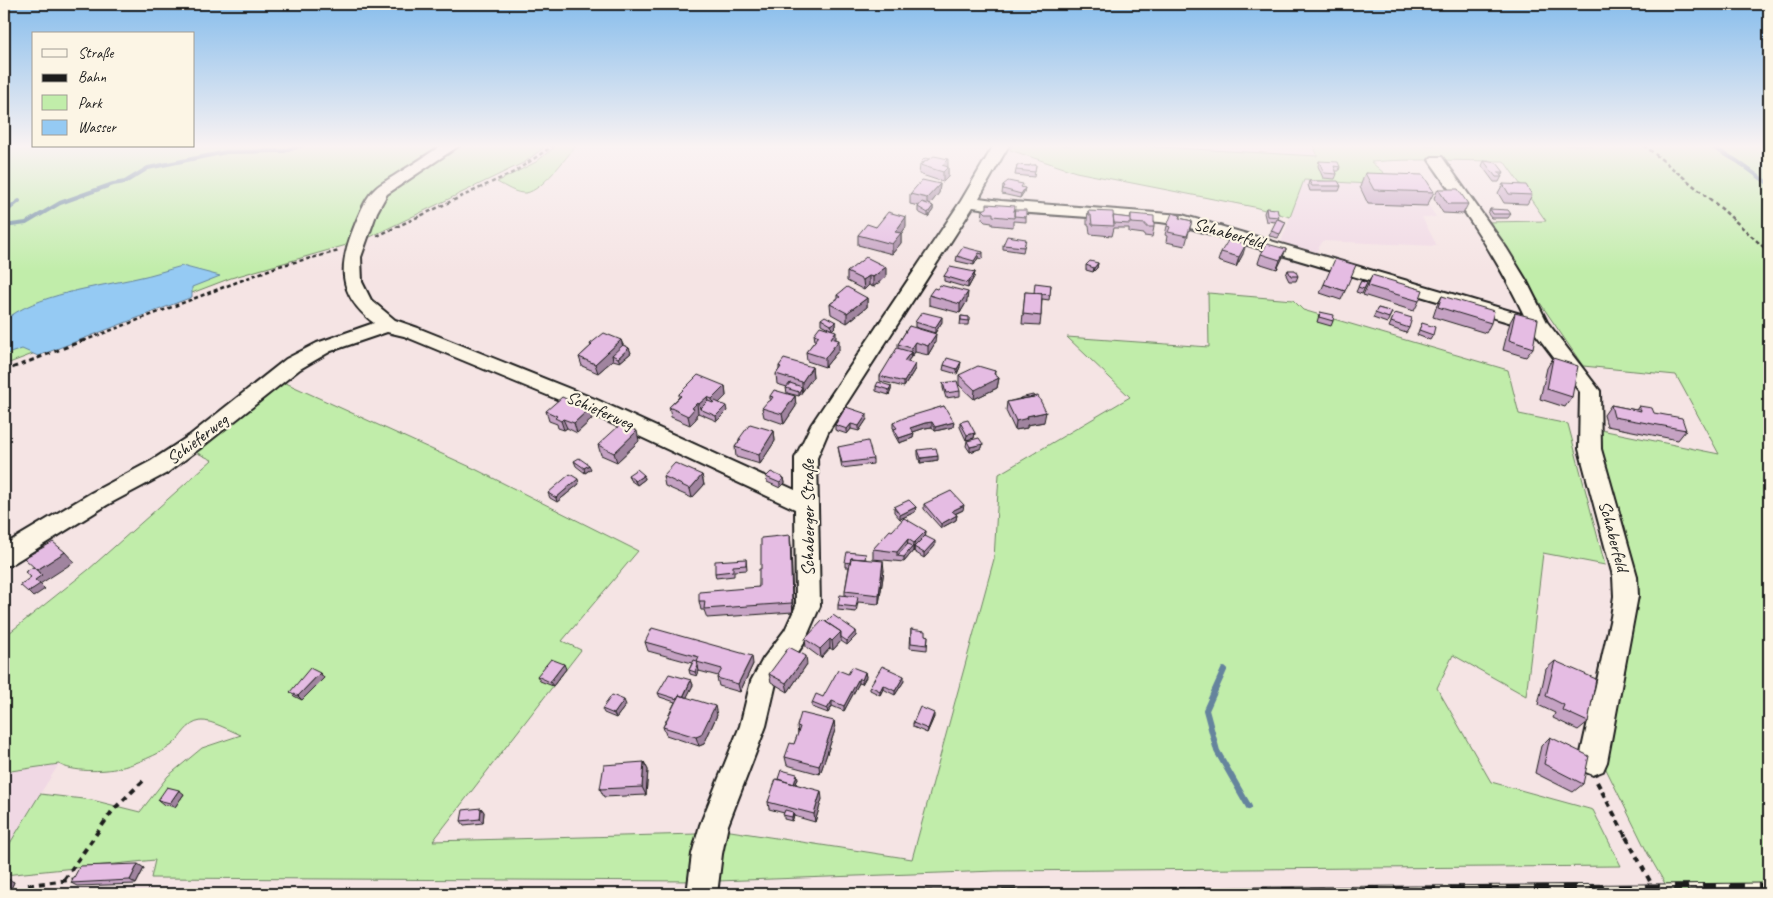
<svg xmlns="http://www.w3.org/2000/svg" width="1773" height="898" viewBox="0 0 1773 898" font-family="Caveat,sans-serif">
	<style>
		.built { fill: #f0d8e4 }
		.green { fill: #c1edaa; stroke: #6e8463 }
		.water { fill: #95caf3; stroke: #65849d }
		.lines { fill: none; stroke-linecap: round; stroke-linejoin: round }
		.stream-far1 { stroke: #65849d; stroke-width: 4 }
		.stream { stroke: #65849d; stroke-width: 6 }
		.minor-casing { stroke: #1c1c1c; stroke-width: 4 }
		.path-far2 { stroke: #1c1c1c; stroke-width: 2.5; stroke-dasharray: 4 3; stroke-linecap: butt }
		.path-far1 { stroke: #1c1c1c; stroke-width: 3; stroke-dasharray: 5 4; stroke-linecap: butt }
		.path { stroke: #1c1c1c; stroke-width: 4; stroke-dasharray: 6 5; stroke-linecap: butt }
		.minor { fill: #fcf5e5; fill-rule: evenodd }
		.rail-casing { stroke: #1c1c1c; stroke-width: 7 }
		.rail { stroke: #fcf5e5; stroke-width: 5; stroke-dasharray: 14; stroke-linecap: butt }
		.path-bridge { stroke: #1c1c1c; stroke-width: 4; stroke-dasharray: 6 5; stroke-linecap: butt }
		.wall { fill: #c5a2c3; stroke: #1c1c1c }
		.shaded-wall { fill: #a0849f; stroke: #1c1c1c }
		.building { fill: #e5bce3; stroke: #1c1c1c }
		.labels { text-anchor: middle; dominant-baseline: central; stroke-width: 4.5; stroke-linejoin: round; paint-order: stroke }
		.street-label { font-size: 18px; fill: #1c1c1c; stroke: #fcf5e5 }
	</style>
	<rect width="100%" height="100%" fill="#f5e4e4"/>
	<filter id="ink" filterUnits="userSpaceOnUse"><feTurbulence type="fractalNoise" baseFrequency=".02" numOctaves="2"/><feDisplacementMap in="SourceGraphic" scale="10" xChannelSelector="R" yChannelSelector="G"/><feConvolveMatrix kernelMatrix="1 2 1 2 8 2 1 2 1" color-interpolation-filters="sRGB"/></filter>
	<g filter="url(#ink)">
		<path class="built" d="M 1123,145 L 1314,145 L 1318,156 L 1297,154 Z
			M 1304,180 L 1417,187 L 1436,217 L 1422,217 L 1437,246 L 1323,241 L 1316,252 L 1281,242 Z
			M 59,764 L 40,794 L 4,853 L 4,772 Z"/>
		<path class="green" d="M 4,145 L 547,145 L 525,162 L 364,240 L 231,278 L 4,365 Z
			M 557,145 L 577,145 C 565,158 543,190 526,193 C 516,194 505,186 497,182 L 536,162 Z
			M 1013,145 L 1123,145 L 1317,156 L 1314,145 L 1769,145 L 1769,894 L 1671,894 L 1648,854 L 1604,765 L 1637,583 L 1598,453 L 1596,429 L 1719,454 L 1676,375 L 1583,366 L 1485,222 L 1546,221 L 1504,161 C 1459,161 1415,158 1371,162 L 1399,186 L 1304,180 L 1290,217 L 1254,207 L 1076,172 L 1010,150 Z
			M 1208,293 L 1293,300 L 1303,310 L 1508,370 L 1519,414 L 1568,424 L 1605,565 L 1543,553 L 1526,696 L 1453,655 L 1437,688 L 1491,782 L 1593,810 L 1621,866 L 996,871 L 717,881 L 724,830 L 912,859 L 994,559 L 999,474 L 1130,397 L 1067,337 L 1209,347 Z
			M 277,379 L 475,469 L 638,551 L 562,641 L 581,650 L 433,841 L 697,834 L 700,862 L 696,881 L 151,878 L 155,860 L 4,875 L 4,853 L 40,794 L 92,800 L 140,812 L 168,776 L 202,748 L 241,735 C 231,731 211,720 201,721 C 186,723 182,737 172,745 C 160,754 133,765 119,768 C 104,772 71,772 59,764 L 4,772 L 4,637 L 88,570 L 212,460 L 189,449 Z"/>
		<path class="water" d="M 182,266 L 220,276 L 192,287 L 192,297 L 38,356 L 22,349 L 4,355 L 4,321 C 35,294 98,287 137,278 C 152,275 167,270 182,266 Z"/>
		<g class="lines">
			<path class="stream-far1" d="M 1709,145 L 1737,161 L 1769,184
				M 4,213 L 19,201
				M 4,226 L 26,223 L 60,203 L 113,184 L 125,182 L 148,168 L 226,152 L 284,151 L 302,145"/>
			<path class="stream" d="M 1224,670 L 1206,710 L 1217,751 L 1249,807"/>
			<g class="minor-casing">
				<path id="minor" d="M 442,145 L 460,145 L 387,194 L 377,212 L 361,257 L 362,282 L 371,300 L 395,320 L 418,328 L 595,399 L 795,490 L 795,458 L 811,425 L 961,201 L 994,145 L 1009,145 L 979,198 L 1001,201 L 1182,215 L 1524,315 C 1498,259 1464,210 1429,160 L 1432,157 L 1442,157 L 1507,249 L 1526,280 L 1547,322 L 1600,391 L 1601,449 L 1637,576 L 1638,596 L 1607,762 L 1603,771 L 1593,775 L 1583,771 L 1579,762 L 1611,617 L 1614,596 L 1613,576 L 1579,449 L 1580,392 L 1532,329 L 1180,225 L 1160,222 L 1001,211 L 973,207 L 828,432 L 817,458 L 820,606 L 803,645 L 776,683 L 766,726 L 728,825 L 722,854 L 717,894 L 687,894 L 692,854 L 700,825 L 740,726 L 751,681 L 763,659 L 785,630 L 796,606 L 795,509 L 581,409 L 404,336 L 387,332 L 331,351 L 300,369 L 203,446 L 167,473 L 107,505 L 12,564 L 4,566 L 4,545 L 91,493 L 151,461 L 189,436 L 286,359 L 317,343 L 374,323 C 335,293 339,263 356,222 C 361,211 366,197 375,189 C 381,183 390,179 397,174 C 412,165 427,155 442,145 Z"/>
			</g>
			<path class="path-far2" d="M 1644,145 L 1722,209 L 1769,252
				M 377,236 L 514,172 L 554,145
				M 83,341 L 279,266 L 339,251"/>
			<path class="path-far1" d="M 4,371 L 87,339"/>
			<path class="path" d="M 1597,782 L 1626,837
				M 64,880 L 113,810 L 143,781
				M 28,885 L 77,879"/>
			<use href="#minor" class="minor"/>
			<g class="rail-casing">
				<path id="rail" d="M 792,894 L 1769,886"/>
			</g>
			<use href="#rail" class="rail"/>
			<path class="path-bridge" d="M 1626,837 L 1657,894"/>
		</g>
		<path class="wall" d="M 1319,161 L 1340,167 L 1339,171 L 1336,171 L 1337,174 L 1335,179 L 1323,178 L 1318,166 Z
			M 1484,161 L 1504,172 L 1499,182 L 1494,182 L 1482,166 Z
			M 921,162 L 948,167 L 948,177 L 943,182 L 919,174 L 920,165 L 921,164 Z
			M 1017,165 L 1030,166 L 1036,165 L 1034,177 L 1015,175 Z
			M 1365,173 L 1434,192 L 1427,206 L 1368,204 L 1360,187 Z
			M 1309,181 L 1341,186 L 1339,191 L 1310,191 L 1308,185 Z
			M 940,184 L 939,193 L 930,204 L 933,206 L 933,210 L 928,217 L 918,212 L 918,207 L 919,206 L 910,204 L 910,194 Z
			M 1503,184 L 1532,195 L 1527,204 L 1504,203 L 1498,193 Z
			M 1003,185 L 1022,187 L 1024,192 L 1020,198 L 1002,194 Z
			M 1438,189 L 1468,204 L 1463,214 L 1443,213 L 1434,198 Z
			M 1266,208 L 1279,217 L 1278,219 L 1286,222 L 1278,238 L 1269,236 L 1276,222 L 1266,221 L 1264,213 Z
			M 1490,209 L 1511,214 L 1508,218 L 1491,218 L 1488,214 Z
			M 983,210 L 1014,210 L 1026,217 L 1026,222 L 1013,221 L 1013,227 L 992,225 L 992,223 L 985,222 L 982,219 Z
			M 1088,211 L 1113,216 L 1130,218 L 1131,214 L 1154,227 L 1152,237 L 1144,236 L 1144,234 L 1129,232 L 1129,228 L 1114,228 L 1112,236 L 1090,234 L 1089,225 L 1087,225 L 1087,220 Z
			M 1180,215 L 1180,218 L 1192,221 L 1185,246 L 1166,242 L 1167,236 L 1165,235 L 1167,226 Z
			M 876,227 L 906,227 L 901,234 L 901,243 L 892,254 L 858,245 L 858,235 Z
			M 1025,243 L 1023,252 L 1003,249 L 1003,245 Z
			M 1286,249 L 1282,259 L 1277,269 L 1258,263 L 1261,254 Z
			M 983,252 L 983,257 L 982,259 L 978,258 L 974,265 L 956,261 L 957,256 Z
			M 1221,252 L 1243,254 L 1236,267 L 1218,261 Z
			M 1098,263 L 1097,268 L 1093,272 L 1086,270 L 1086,265 Z
			M 1288,270 L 1298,276 L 1296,281 L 1289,281 L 1286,275 Z
			M 847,272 L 886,277 L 873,287 L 869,285 L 864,290 L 847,281 Z
			M 975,272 L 974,277 L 968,288 L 944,281 L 944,276 Z
			M 1372,275 L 1419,301 L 1414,311 L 1363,295 Z
			M 1361,281 L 1367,283 L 1362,294 L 1356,292 Z
			M 1324,284 L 1345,291 L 1341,300 L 1320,293 Z
			M 1051,285 L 1049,300 L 1042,299 L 1041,316 L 1040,325 L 1022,324 L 1025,292 L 1034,293 Z
			M 837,295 L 867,298 L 867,307 L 847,323 L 831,314 L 830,304 L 837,299 Z
			M 929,295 L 967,301 L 960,313 L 929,305 Z
			M 1442,296 L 1491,323 L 1486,333 L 1433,317 L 1437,305 Z
			M 1378,308 L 1392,312 L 1387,323 L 1373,318 Z
			M 1320,312 L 1333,321 L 1331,326 L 1317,322 Z
			M 1395,313 L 1409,328 L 1406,333 L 1389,327 Z
			M 1515,313 L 1533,348 L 1526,357 L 1503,350 L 1510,322 Z
			M 961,316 L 969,317 L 968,325 L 960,325 Z
			M 821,319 L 836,322 L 836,326 L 832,330 L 821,324 Z
			M 915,322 L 942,322 L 935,333 L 915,327 Z
			M 1422,323 L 1433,335 L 1430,340 L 1417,335 Z
			M 909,326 L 935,343 L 928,355 L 915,352 L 907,362 L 915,369 L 904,387 L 880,381 L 880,376 L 898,349 L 898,344 Z
			M 814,334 L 836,340 L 839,350 L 825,367 L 807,361 L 806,352 L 815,341 Z
			M 621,340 L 623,345 L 629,348 L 631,353 L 620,362 L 613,360 L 598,373 L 582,366 L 579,357 L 591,346 L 590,344 Z
			M 1553,358 L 1572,397 L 1565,407 L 1540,399 L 1547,368 Z
			M 944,365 L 960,367 L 957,374 L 943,370 Z
			M 779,366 L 812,367 L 813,377 L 799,396 L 787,393 L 786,388 L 787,387 L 777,384 L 776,374 L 779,370 Z
			M 995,371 L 994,374 L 999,378 L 997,388 L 974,399 L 959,385 L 959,375 Z
			M 943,383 L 960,391 L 960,396 L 946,398 L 943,388 Z
			M 725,386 L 726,396 L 719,403 L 727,411 L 717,421 L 698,413 L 696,415 L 696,419 L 690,425 L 671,417 L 669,407 L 679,397 L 679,394 Z
			M 876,386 L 891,386 L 891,390 L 889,395 L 876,391 Z
			M 770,396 L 795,396 L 796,406 L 784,424 L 764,417 L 762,408 L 770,401 Z
			M 1020,398 L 1044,422 L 1027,425 L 1027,428 L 1015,430 L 1006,411 L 1007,402 L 1019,399 Z
			M 1611,405 L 1636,410 L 1639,406 L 1686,430 L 1678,440 L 1607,426 L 1604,415 Z
			M 944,406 L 953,427 L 935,431 L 932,427 L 925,428 L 913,432 L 913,438 L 899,443 L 894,434 L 894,429 L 893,428 L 893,423 Z
			M 546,411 L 592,419 L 577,433 L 567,428 L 564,430 L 558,428 L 557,424 L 549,421 Z
			M 867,419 L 859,431 L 851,429 L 847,434 L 835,430 L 835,425 Z
			M 960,422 L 975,433 L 974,438 L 966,440 L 960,427 Z
			M 774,431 L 775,441 L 760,464 L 736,457 L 735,447 L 739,441 L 739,439 Z
			M 639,441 L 617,462 L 601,455 L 598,445 Z
			M 967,441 L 982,448 L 970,452 L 966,446 Z
			M 838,447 L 873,459 L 873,464 L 842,468 Z
			M 918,450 L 938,460 L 920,463 L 918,455 Z
			M 574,461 L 591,469 L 585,473 L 576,466 Z
			M 628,475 L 644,475 L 645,479 L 637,485 L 630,480 Z
			M 702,475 L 704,485 L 692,498 L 665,486 L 663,476 Z
			M 766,477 L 784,478 L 785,483 L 780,488 L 767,482 Z
			M 579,484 L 557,502 L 550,498 L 548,493 Z
			M 924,504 L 963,510 L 955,514 L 957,515 L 956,520 L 941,528 L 924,509 Z
			M 894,507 L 916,507 L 915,512 L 900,519 L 894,512 Z
			M 892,531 L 926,531 L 925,536 L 935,546 L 924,558 L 913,551 L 904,562 L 873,559 L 873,549 Z
			M 791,545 L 793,612 L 707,618 L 704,610 L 701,610 L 699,601 L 759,587 L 761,569 Z
			M 746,559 L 747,570 L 734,571 L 734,576 L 716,578 L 715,573 Z
			M 866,559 L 884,570 L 879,604 L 858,602 L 856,612 L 838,610 L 838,605 L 845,596 L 845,591 L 849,567 L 845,567 L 845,562 Z
			M 826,622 L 856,631 L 856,636 L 847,645 L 841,641 L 833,650 L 830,648 L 821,658 L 806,647 L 805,639 Z
			M 911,629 L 925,635 L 928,636 L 927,650 L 910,648 Z
			M 645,642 L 753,664 L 740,692 L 719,686 L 717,678 L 718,676 L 699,671 L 697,676 L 690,674 L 689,670 L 692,663 L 648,651 Z
			M 1555,661 L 1588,722 L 1578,730 L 1553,718 L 1555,713 L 1538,705 L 1546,669 Z
			M 807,664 L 788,692 L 771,682 L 769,674 Z
			M 566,669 L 553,686 L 540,681 L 537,676 Z
			M 865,672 L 866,677 L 862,684 L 859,683 L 844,711 L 832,706 L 828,713 L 812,707 L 812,703 L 823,697 L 848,674 Z
			M 320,673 L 324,678 L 302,700 L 294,696 L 290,692 Z
			M 691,680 L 693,685 L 686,698 L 717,715 L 704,744 L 699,746 L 666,735 L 663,727 L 675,702 L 660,697 L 658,693 Z
			M 904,681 L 895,695 L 883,689 L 880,695 L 870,690 L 870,686 Z
			M 626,705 L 616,718 L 604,713 L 602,709 Z
			M 934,717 L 927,733 L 913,727 L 913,723 Z
			M 834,721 L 835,730 L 820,774 L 787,765 L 785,757 L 794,744 L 798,734 L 797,726 Z
			M 1550,737 L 1583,784 L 1573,792 L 1535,773 L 1541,746 Z
			M 644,762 L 648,770 L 646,795 L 604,797 L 600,789 Z
			M 798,778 L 796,784 L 822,799 L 815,822 L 794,816 L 792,821 L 784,819 L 784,813 L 769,809 L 768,802 L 778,779 Z
			M 184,794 L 175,807 L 163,804 L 158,800 Z
			M 481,808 L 484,812 L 483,823 L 464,825 L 461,821 Z
			M 144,868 L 136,884 L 77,886 L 71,883 Z
			M 4,879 L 14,882 L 10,891 L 4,892 Z"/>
		<path class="shaded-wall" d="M 948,159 L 948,177 L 943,182 L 943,172 L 942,165 Z
			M 940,184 L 939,193 L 927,208 L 927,198 Z
			M 1025,188 L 1024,192 L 1020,198 L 1021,194 Z
			M 933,206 L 933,210 L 928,217 L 928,213 Z
			M 906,217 L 906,227 L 901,234 L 901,243 L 892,254 L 892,244 L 895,232 Z
			M 1246,244 L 1243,254 L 1236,267 L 1239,257 Z
			M 1286,249 L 1282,259 L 1277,269 L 1280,260 Z
			M 979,253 L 978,258 L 974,265 L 974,261 Z
			M 1098,263 L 1097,268 L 1093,272 L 1094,268 Z
			M 886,267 L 886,277 L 873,287 L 873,277 Z
			M 975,272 L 974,277 L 968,288 L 968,283 Z
			M 869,276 L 869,285 L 864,290 L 863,280 Z
			M 968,292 L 967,301 L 960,313 L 960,304 Z
			M 867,298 L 867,307 L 847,323 L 847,313 Z
			M 942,317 L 942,322 L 935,333 L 935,328 Z
			M 836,322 L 836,326 L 832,330 L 831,325 Z
			M 836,331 L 836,341 L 831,338 Z
			M 936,334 L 935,343 L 928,355 L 928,346 Z
			M 621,340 L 624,350 L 612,355 L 613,360 L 598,373 L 595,364 Z
			M 839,340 L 839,350 L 825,367 L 825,358 Z
			M 915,342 L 915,352 L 911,357 L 911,348 Z
			M 629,348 L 631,353 L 620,362 L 618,358 Z
			M 911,352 L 911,357 L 904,366 L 904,361 Z
			M 961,362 L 960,367 L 957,374 L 957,369 Z
			M 915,364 L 915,369 L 904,387 L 904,382 Z
			M 812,367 L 813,377 L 802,392 L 802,382 Z
			M 995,371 L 994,380 L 999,378 L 997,388 L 974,399 L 975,390 Z
			M 725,386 L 726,396 L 714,408 L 712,399 Z
			M 891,386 L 891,390 L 889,395 L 889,390 Z
			M 802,387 L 802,392 L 799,396 L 799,392 Z
			M 795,396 L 796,406 L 784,424 L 782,414 Z
			M 707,397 L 709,406 L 700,409 L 699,404 Z
			M 697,403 L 698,413 L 696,415 L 696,419 L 690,425 L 688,416 L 692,408 Z
			M 726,406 L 727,411 L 717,421 L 716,416 Z
			M 589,409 L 592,419 L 577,433 L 574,423 Z
			M 1046,412 L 1044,422 L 1027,425 L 1027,428 L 1015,430 L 1016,421 L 1027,416 Z
			M 867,414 L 867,419 L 859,431 L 859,426 Z
			M 563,419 L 567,428 L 564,430 L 561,421 Z
			M 932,422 L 932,427 L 925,428 L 910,433 L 910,428 L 925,423 Z
			M 954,422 L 953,427 L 935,431 L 935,427 Z
			M 851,424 L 851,429 L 847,434 L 847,429 Z
			M 637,431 L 639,441 L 617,462 L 614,453 Z
			M 774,431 L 775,441 L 760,464 L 759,455 Z
			M 914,433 L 913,438 L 899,443 L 899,438 Z
			M 975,433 L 974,438 L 966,440 L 967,435 Z
			M 983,444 L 982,448 L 970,452 L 970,447 Z
			M 938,456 L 938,460 L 920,463 L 921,458 Z
			M 589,465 L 591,469 L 585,473 L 584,468 Z
			M 644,475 L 645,479 L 637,485 L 635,481 Z
			M 702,475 L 704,485 L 692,498 L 690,489 Z
			M 784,478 L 785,483 L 780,488 L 780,483 Z
			M 578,479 L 579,484 L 557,502 L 556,498 Z
			M 964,505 L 963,510 L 952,515 L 952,511 Z
			M 916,507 L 915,512 L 900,519 L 900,515 Z
			M 957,515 L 956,520 L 941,528 L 941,524 Z
			M 926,531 L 925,541 L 914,547 L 914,552 L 914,543 Z
			M 790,535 L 791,545 L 793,612 L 792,603 Z
			M 908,539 L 907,548 L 897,556 L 897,552 Z
			M 935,541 L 935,546 L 924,558 L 924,553 Z
			M 913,546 L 913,551 L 904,562 L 904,557 Z
			M 65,552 L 74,562 L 40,584 L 45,589 L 33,597 L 28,592 L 37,570 Z
			M 883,561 L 884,570 L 879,604 L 879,595 Z
			M 856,631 L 856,636 L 847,645 L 847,641 Z
			M 841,632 L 841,641 L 833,650 L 832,641 Z
			M 830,639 L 830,648 L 821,658 L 820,649 Z
			M 752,656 L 753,664 L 740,692 L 738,684 Z
			M 806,656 L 807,664 L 788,692 L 786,683 Z
			M 564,664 L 566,669 L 553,686 L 550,682 Z
			M 698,666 L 699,671 L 697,676 L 695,672 Z
			M 865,672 L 866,677 L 862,684 L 862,680 Z
			M 320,673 L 324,678 L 302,700 L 298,696 Z
			M 904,676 L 904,681 L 895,695 L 895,691 Z
			M 859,678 L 859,683 L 844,711 L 844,706 Z
			M 691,680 L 693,685 L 683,705 L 682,700 Z
			M 883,685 L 883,689 L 880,695 L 880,691 Z
			M 624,700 L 626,705 L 616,718 L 614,714 Z
			M 832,701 L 832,706 L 828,713 L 827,709 Z
			M 715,706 L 717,715 L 704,744 L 699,746 L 696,737 Z
			M 934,713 L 934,717 L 927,733 L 928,729 Z
			M 834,721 L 835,730 L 820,774 L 819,766 Z
			M 644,762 L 648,770 L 646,795 L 642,787 Z
			M 797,774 L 798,778 L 793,791 L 793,787 Z
			M 179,790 L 184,794 L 175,807 L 170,803 Z
			M 821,791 L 822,799 L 815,822 L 814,814 Z
			M 481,808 L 484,812 L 483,823 L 480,819 Z
			M 793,812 L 794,816 L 792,821 L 792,817 Z
			M 138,864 L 144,868 L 136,884 L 130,880 Z
			M 8,879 L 14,882 L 10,891 L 4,887 Z"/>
		<path class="building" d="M 934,156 L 939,157 L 948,159 L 942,165 L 948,167 L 943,172 L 920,165 Z
			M 925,158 L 929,159 L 923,163 L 921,162 Z
			M 1319,161 L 1338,162 L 1340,167 L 1334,166 L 1337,174 L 1324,173 Z
			M 1484,161 L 1497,163 L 1504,172 L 1498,172 L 1502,177 L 1496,177 Z
			M 1017,165 L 1030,166 L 1030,165 L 1036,165 L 1035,172 L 1016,170 Z
			M 1365,173 L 1423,175 L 1434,192 L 1374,190 Z
			M 922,180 L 940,184 L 927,198 L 910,194 Z
			M 1008,181 L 1023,184 L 1021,187 L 1025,188 L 1021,194 L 1003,189 L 1005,186 L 1003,185 Z
			M 1309,181 L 1338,181 L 1341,186 L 1312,186 Z
			M 1503,184 L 1526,185 L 1532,195 L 1509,194 Z
			M 1438,189 L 1458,189 L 1468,204 L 1448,204 Z
			M 922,202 L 933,206 L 928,213 L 918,207 Z
			M 987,204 L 1015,206 L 1014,218 L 993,216 L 993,213 L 986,213 L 983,210 L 987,208 Z
			M 1266,208 L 1277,209 L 1279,217 L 1267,216 Z
			M 1490,209 L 1508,210 L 1511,214 L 1493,214 Z
			M 1014,210 L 1026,210 L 1026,217 L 1014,216 Z
			M 1088,211 L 1113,212 L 1114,226 L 1092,225 L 1091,215 L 1089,215 Z
			M 888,212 L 906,217 L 895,232 L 901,233 L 892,244 L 858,235 L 867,224 L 876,227 Z
			M 1172,213 L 1180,215 L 1179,218 L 1192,221 L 1187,236 L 1168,232 L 1170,227 L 1167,226 Z
			M 1131,214 L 1154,216 L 1154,227 L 1146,227 L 1146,224 L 1131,223 Z
			M 1113,216 L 1130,218 L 1130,224 L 1114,223 Z
			M 1277,219 L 1286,222 L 1280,234 L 1271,231 Z
			M 1007,236 L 1026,239 L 1024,247 L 1003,245 Z
			M 1229,239 L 1246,244 L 1239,257 L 1221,252 Z
			M 1267,244 L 1286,249 L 1280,260 L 1261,254 Z
			M 963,247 L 983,252 L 982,254 L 979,253 L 974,261 L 957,256 Z
			M 866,257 L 886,267 L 873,277 L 869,276 L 863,280 L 847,272 Z
			M 1335,259 L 1356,265 L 1345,291 L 1324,284 Z
			M 1090,261 L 1098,263 L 1094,268 L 1086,265 Z
			M 950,267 L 975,272 L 968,283 L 944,276 Z
			M 1288,270 L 1295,270 L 1298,276 L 1291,276 Z
			M 1372,275 L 1423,290 L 1419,301 L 1368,286 Z
			M 1361,281 L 1367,283 L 1364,289 L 1358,287 Z
			M 1035,283 L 1051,285 L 1050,295 L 1034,293 Z
			M 940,285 L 968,292 L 960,304 L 929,295 L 934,288 L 937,289 Z
			M 847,287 L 867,298 L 847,313 L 830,304 L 840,297 L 837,295 Z
			M 1025,292 L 1042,293 L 1041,316 L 1023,314 Z
			M 1442,296 L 1494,311 L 1491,323 L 1438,307 Z
			M 1378,308 L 1392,312 L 1389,318 L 1375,313 Z
			M 922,312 L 942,317 L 935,328 L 915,322 Z
			M 1320,312 L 1334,315 L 1333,321 L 1319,317 Z
			M 1395,313 L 1412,318 L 1409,328 L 1391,322 Z
			M 1515,313 L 1538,319 L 1533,348 L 1509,340 Z
			M 825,316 L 836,322 L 831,325 L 821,319 Z
			M 961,316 L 969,317 L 969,321 L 961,320 Z
			M 1422,323 L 1435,327 L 1433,335 L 1419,330 Z
			M 820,326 L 836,331 L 831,338 L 839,340 L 825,358 L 806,352 L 819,336 L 814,334 Z
			M 909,326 L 936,334 L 928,346 L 915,342 L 911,348 L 898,344 Z
			M 604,333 L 621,340 L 595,364 L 579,357 L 592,345 L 590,344 Z
			M 623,345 L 629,348 L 618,358 L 612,355 Z
			M 897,348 L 911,352 L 904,361 L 915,364 L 904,382 L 880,376 Z
			M 947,358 L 961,362 L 957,369 L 944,365 Z
			M 1553,358 L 1578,366 L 1572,397 L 1547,389 Z
			M 784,359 L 812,367 L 802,382 L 776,374 L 781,367 L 779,366 Z
			M 978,366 L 995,371 L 994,374 L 999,378 L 975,390 L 959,375 Z
			M 698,375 L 725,386 L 712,399 L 707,397 L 699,404 L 697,403 L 692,408 L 694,409 L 688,416 L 669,407 L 681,396 L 679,394 Z
			M 957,381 L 960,391 L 946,393 L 943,383 Z
			M 878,382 L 891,386 L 889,390 L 876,386 Z
			M 790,383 L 802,387 L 799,392 L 786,388 Z
			M 774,390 L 795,396 L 782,414 L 762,408 L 768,401 L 770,401 L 773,397 L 770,396 Z
			M 1033,395 L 1034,397 L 1021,399 L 1020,398 Z
			M 1038,396 L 1046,412 L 1027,416 L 1028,418 L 1016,421 L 1007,402 Z
			M 562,397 L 589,409 L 574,423 L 563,419 L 561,421 L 555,418 L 557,416 L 546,411 Z
			M 708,401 L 713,403 L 715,401 L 726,406 L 716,416 L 700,409 Z
			M 1611,405 L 1641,411 L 1639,406 L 1652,408 L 1654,413 L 1682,418 L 1686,430 L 1614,417 Z
			M 944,406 L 954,422 L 935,427 L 932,422 L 925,423 L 910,428 L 914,433 L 899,438 L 894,429 L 897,428 L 893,423 L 904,418 Z
			M 846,407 L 867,414 L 859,426 L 851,424 L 847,429 L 835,425 Z
			M 968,420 L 975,433 L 967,435 L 960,422 Z
			M 621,424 L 637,431 L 614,453 L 598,445 Z
			M 750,424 L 774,431 L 759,455 L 735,447 L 741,439 L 739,439 Z
			M 979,438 L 983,444 L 970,447 L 967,441 Z
			M 868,441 L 873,459 L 842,463 L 838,447 Z
			M 936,448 L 938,456 L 921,458 L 918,450 Z
			M 579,458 L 589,465 L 584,468 L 574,461 Z
			M 675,463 L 702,475 L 690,489 L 663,476 Z
			M 637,469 L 644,475 L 635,481 L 628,475 Z
			M 771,472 L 784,478 L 780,483 L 766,477 Z
			M 570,474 L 578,479 L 556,498 L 548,493 Z
			M 951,491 L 964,505 L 952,511 L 957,515 L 941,524 L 924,504 Z
			M 909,500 L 916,507 L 900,515 L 894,507 Z
			M 904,518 L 926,531 L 914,543 L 908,539 L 897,552 L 873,549 L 890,530 L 892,531 Z
			M 790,535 L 792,603 L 704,609 L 705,601 L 699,601 L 699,592 L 759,587 L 759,569 L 761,569 L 761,538 Z
			M 925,536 L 935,541 L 924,553 L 914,547 Z
			M 53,542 L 65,552 L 37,570 L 24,558 Z
			M 908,544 L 913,546 L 904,557 L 897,556 Z
			M 847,552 L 866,554 L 865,559 L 851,558 L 850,563 L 845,562 Z
			M 851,558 L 883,561 L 879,595 L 845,591 Z
			M 746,559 L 746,565 L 733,566 L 733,571 L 715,573 L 715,561 Z
			M 33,567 L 42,575 L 35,580 L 40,584 L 28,592 L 20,585 L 31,577 L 25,572 Z
			M 840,595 L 858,597 L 856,607 L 838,605 Z
			M 833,615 L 856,631 L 847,641 L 841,637 L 841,632 L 826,622 Z
			M 823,620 L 841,632 L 832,641 L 830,639 L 820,649 L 805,639 Z
			M 652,628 L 752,656 L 738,684 L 717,678 L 722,669 L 697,662 L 699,657 L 645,642 Z
			M 911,629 L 925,631 L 925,635 L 928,636 L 927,645 L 911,643 Z
			M 789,647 L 806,656 L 786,683 L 769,674 Z
			M 551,659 L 564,664 L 550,682 L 537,676 Z
			M 694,660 L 697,661 L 698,666 L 695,672 L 689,670 Z
			M 1555,661 L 1596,679 L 1588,722 L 1562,710 L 1564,705 L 1546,696 Z
			M 882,666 L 904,676 L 895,691 L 883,685 L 880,691 L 870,686 Z
			M 852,667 L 865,672 L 862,680 L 859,678 L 844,706 L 832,701 L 827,709 L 812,703 L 816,694 L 823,697 L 838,670 L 848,674 Z
			M 310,668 L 320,673 L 298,696 L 290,692 Z
			M 669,674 L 691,680 L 683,697 L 679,695 L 677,699 L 658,693 Z
			M 612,695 L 624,700 L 614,714 L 602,709 Z
			M 679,695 L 715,706 L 701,735 L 696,737 L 663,727 Z
			M 920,707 L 934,713 L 928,729 L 913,723 Z
			M 801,713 L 834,721 L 819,766 L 785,757 L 790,743 L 794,744 L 797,736 L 800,727 L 797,726 Z
			M 1550,737 L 1589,756 L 1583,784 L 1544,764 Z
			M 644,762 L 642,787 L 600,789 L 604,765 Z
			M 781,770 L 797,774 L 794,784 L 778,779 Z
			M 776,779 L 821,791 L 814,814 L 768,802 Z
			M 167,787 L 179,790 L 170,803 L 158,800 Z
			M 481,808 L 480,819 L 461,821 L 463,810 Z
			M 785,810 L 793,812 L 792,817 L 783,815 Z
			M 138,864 L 130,880 L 71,883 L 80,866 Z
			M 4,879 L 8,879 L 4,887 Z"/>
	</g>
	<linearGradient id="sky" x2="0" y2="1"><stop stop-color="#87bdec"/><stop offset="0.54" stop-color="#faf3f3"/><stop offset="1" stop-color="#faf3f3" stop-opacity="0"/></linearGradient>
	<rect width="1773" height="271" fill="url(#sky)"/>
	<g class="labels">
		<g class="street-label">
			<text transform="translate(1229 233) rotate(16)">Schaberfeld</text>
			<text transform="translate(600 410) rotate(24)">Schieferweg</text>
			<text transform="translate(197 439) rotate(-37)">Schieferweg</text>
			<text transform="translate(808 518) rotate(-90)">Schaberger Straße</text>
			<text transform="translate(1614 536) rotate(75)">Schaberfeld</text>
		</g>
	</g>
	<rect width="1773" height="898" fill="none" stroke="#fcf5e5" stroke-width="20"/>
	<rect x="10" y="10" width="1753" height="878" fill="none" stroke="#1c1c1c" stroke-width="2" filter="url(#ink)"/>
	<rect x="32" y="32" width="162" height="115" fill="#fcf5e5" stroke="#a29e95"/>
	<rect x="42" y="49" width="25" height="8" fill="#fcf5e5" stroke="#a29e95"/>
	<text x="78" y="58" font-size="15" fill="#1c1c1c">Straße</text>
	<rect x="42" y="74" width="25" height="8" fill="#1c1c1c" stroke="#a29e95"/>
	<text x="78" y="82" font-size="15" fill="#1c1c1c">Bahn</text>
	<rect x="42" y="95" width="25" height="15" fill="#c1edaa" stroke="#a29e95"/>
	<text x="78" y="108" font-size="15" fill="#1c1c1c">Park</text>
	<rect x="42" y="120" width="25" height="15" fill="#95caf3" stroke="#a29e95"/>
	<text x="78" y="132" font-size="15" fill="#1c1c1c">Wasser</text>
</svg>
